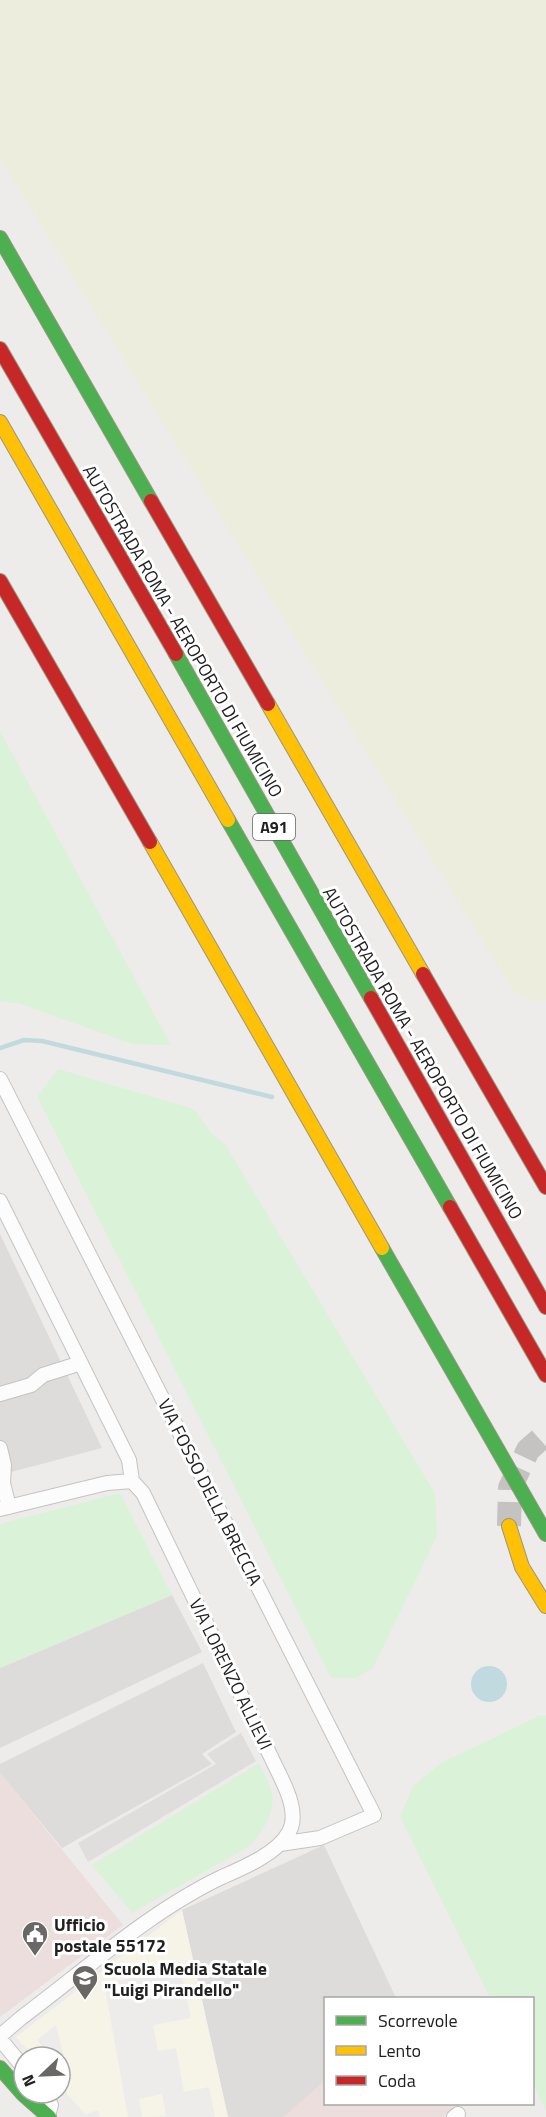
<svg xmlns="http://www.w3.org/2000/svg" width="546" height="2117" viewBox="0 0 546 2117" font-family="'Titillium Web',sans-serif">
	<style>
		.residential { fill: #dddcdb }
		.commercial { fill: #ebdedd }
		.education { fill: #f6f4e7 }
		.farmland { fill: #ededde }
		.park { fill: #daf2d8 }
		.parking { fill: #dfdedd }
		.water { fill: #c0dadf }
		.lines { fill: none; stroke-linecap: round; stroke-linejoin: round }
		.stream { stroke: #c0dadf; stroke-width: 4.5 }
		.highway-tunnel { stroke: #c5c3c2; stroke-width: 24; stroke-dasharray: 24 12; stroke-linecap: butt }
		.street-casing { stroke: #c4c3c2; stroke-width: 16 }
		.fast-casing { stroke: #979783; stroke-width: 16 }
		.slow-casing { stroke: #979783; stroke-width: 16 }
		.jam-casing { stroke: #979783; stroke-width: 16 }
		.street { stroke: #fcfcfc; stroke-width: 14 }
		.fast { stroke: #4caf50; stroke-width: 14 }
		.slow { stroke: #ffc107; stroke-width: 14 }
		.jam { stroke: #c62828; stroke-width: 14 }
		.labels { text-anchor: middle; dominant-baseline: central; stroke-width: 6; stroke-linejoin: round; paint-order: stroke }
		.shield { fill: #fff; stroke: #646464; stroke-width: 1.5 }
		.shield-label { font-size: 16px; font-weight: bold; fill: #212121 }
		.street-label { font-size: 18px; fill: #212121; stroke: #fff }
		.poi-label { font-size: 18px; font-weight: bold; fill: #212121; stroke: #fff; text-anchor: start }
	</style>
	<rect width="100%" height="100%" fill="#eeecea"/>
	<path class="residential" d="M 0,1234 L 102,1448 L 0,1475 Z
		M 172,1595 L 202,1652 L 0,1748 L 0,1668 Z
		M 203,1663 L 236,1732 L 202,1754 L 212,1764 L 62,1848 L 0,1773 L 0,1764 Z
		M 324,1845 L 396,1998 L 326,1998 L 325,2081 L 284,2117 L 228,2117 L 182,1910 Z"/>
	<path class="commercial" d="M 0,1773 L 123,1925 L 0,2017 Z
		M 325,2081 L 326,2104 L 458,2105 L 444,2117 L 284,2117 Z"/>
	<path class="education" d="M 182,1910 L 228,2117 L 215,2117 L 209,2087 L 184,2092 L 176,2048 L 158,2051 L 153,2025 L 191,2018 L 180,1964 L 142,1971 L 142,1976 L 104,1983 L 128,2117 L 100,2117 L 98,2110 L 85,2114 L 60,2086 L 60,2068 L 62,2070 L 66,2066 L 56,2025 L 37,2040 L 51,2057 L 34,2057 L 16,2037 Z
		M 162,2094 L 166,2116 L 142,2117 L 139,2099 Z"/>
	<path class="farmland" d="M 0,0 L 546,0 L 546,1000 L 533,1003 L 512,989 L 0,159 Z"/>
	<path class="park" d="M 0,731 L 171,1045 L 132,1044 L 21,1004 L 0,1001 Z
		M 58,1069 L 194,1109 L 213,1135 L 225,1144 L 435,1493 L 437,1536 L 373,1668 L 356,1678 L 331,1678 L 37,1097 Z
		M 120,1493 L 172,1595 L 0,1668 L 0,1524 Z
		M 539,1716 L 546,1716 L 546,2111 L 533,2084 L 532,1998 L 490,1998 L 400,1817 L 413,1786 L 441,1763 Z
		M 259,1763 C 263,1772 269,1781 271,1790 C 278,1810 263,1831 250,1846 L 132,1913 L 92,1865 Z"/>
	<path class="parking" d="M 241,1733 L 256,1761 L 88,1862 L 78,1843 L 216,1764 L 207,1754 Z"/>
	<path class="water" d="M471 1684a18 18 0 1 1 36 0a18 18 0 1 1-36 0Z"/>
	<g class="lines">
		<path class="stream" d="M 0,1048 L 24,1040 L 42,1041 L 272,1097"/>
		<path class="highway-tunnel" d="M 509,1526 L 510,1488 L 528,1450 L 546,1434"/>
		<g class="street-casing">
			<path id="street" d="M 0,1079 L 374,1815 L 320,1838 L 280,1844
				M 0,1201 L 129,1460 L 132,1481 L 143,1493 L 272,1759 C 281,1779 301,1810 289,1832 C 278,1853 243,1868 222,1877 C 150,1911 84,1971 21,2018 L 0,2036
				M 0,1394 L 31,1385 L 43,1375 L 81,1363
				M 0,1448 L 4,1465 L 3,1483 L 9,1507
				M 0,1509 L 107,1483 L 132,1481
				M 0,2039 L 24,2068
				M 43,2093 L 51,2105 L 48,2116
				M 454,2117 L 458,2114"/>
		</g>
		<g class="fast-casing">
			<path id="fast" d="M 0,238 L 151,501
				M 176,654 L 371,998
				M 228,820 L 450,1207
				M 382,1248 L 546,1534
				M 0,2068 L 23,2094 L 49,2117"/>
		</g>
		<g class="slow-casing">
			<path id="slow" d="M 0,422 L 228,820
				M 268,704 L 423,974
				M 150,842 L 382,1248
				M 509,1526 L 522,1567 L 546,1606"/>
		</g>
		<g class="jam-casing">
			<path id="jam" d="M 0,349 L 176,654
				M 151,501 L 268,704
				M 0,581 L 150,842
				M 423,974 L 546,1187
				M 371,998 L 546,1307
				M 450,1207 L 546,1375"/>
		</g>
		<use href="#street" class="street"/>
		<use href="#fast" class="fast"/>
		<use href="#slow" class="slow"/>
		<use href="#jam" class="jam"/>
	</g>
	<defs>
		<g id="civic-pin" transform="scale(1.35)"><path d="M0 17L-7.5 6A9.5 9.5 0 1 1 7.5 6Z" fill="#696867" stroke="#fff"/><path d="M-.6-6.5H3V-4.5H.6V-3L4-1V1h2V6H-6V1h2V-1L-.6-3ZM-1.2 2.5V6h2.4V2.5Z" fill="#fff"/></g>
		<g id="school-pin" transform="scale(1.35)"><path d="M0 17L-7.5 6A9.5 9.5 0 1 1 7.5 6Z" fill="#696867" stroke="#fff"/><path d="M0-5L7-2L0 1L-7-2ZM-4 1L0 2.5L4 1V4Q0 6-4 4Z" fill="#fff"/></g>
	</defs>
	<g fill-rule="evenodd">
		<use href="#civic-pin" x="35" y="1934"/>
		<use href="#school-pin" x="85" y="1978"/>
	</g>
	<g class="labels">
		<rect class="shield" x="253" y="814" width="42" height="26" rx="4.5"/>
		<g class="shield-label">
			<text x="274" y="827">A91</text>
		</g>
		<g class="street-label">
			<text transform="translate(183 631) rotate(60)">AUTOSTRADA ROMA - AEROPORTO DI FIUMICINO</text>
			<text transform="translate(423 1053) rotate(60)">AUTOSTRADA ROMA - AEROPORTO DI FIUMICINO</text>
			<text transform="translate(210 1492) rotate(63)">VIA FOSSO DELLA BRECCIA</text>
			<text transform="translate(231 1674) rotate(64)">VIA LORENZO ALLIEVI</text>
		</g>
		<g class="poi-label">
			<text x="54" y="1924">Ufficio<tspan x="54" dy="21">postale 55172</tspan></text>
			<text x="104" y="1968">Scuola Media Statale<tspan x="104" dy="21">"Luigi Pirandello"</tspan></text>
		</g>
	</g>
	<rect x="324" y="1997" width="210" height="108" fill="#ffffff" stroke="#a6a6a6" stroke-width="1.5"/>
	<rect x="336" y="2016" width="30" height="9" fill="#4caf50" stroke="#a6a6a6" stroke-width="1.5"/>
	<text x="378" y="2027" font-size="18" fill="#212121">Scorrevole</text>
	<rect x="336" y="2046" width="30" height="9" fill="#ffc107" stroke="#a6a6a6" stroke-width="1.5"/>
	<text x="378" y="2057" font-size="18" fill="#212121">Lento</text>
	<rect x="336" y="2076" width="30" height="9" fill="#c62828" stroke="#a6a6a6" stroke-width="1.5"/>
	<text x="378" y="2087" font-size="18" fill="#212121">Coda</text>
	<g transform="translate(42 2075) rotate(247)"><circle r="28" fill="#ffffff" stroke="#a6a6a6" stroke-width="1.5"/>
	<path d="M0-4.5L10 22L0 15L-10 22Z" fill="#696867"/>
	<text y="-9" font-size="16" font-weight="bold" text-anchor="middle" fill="#212121">N</text>
	</g>
</svg>
